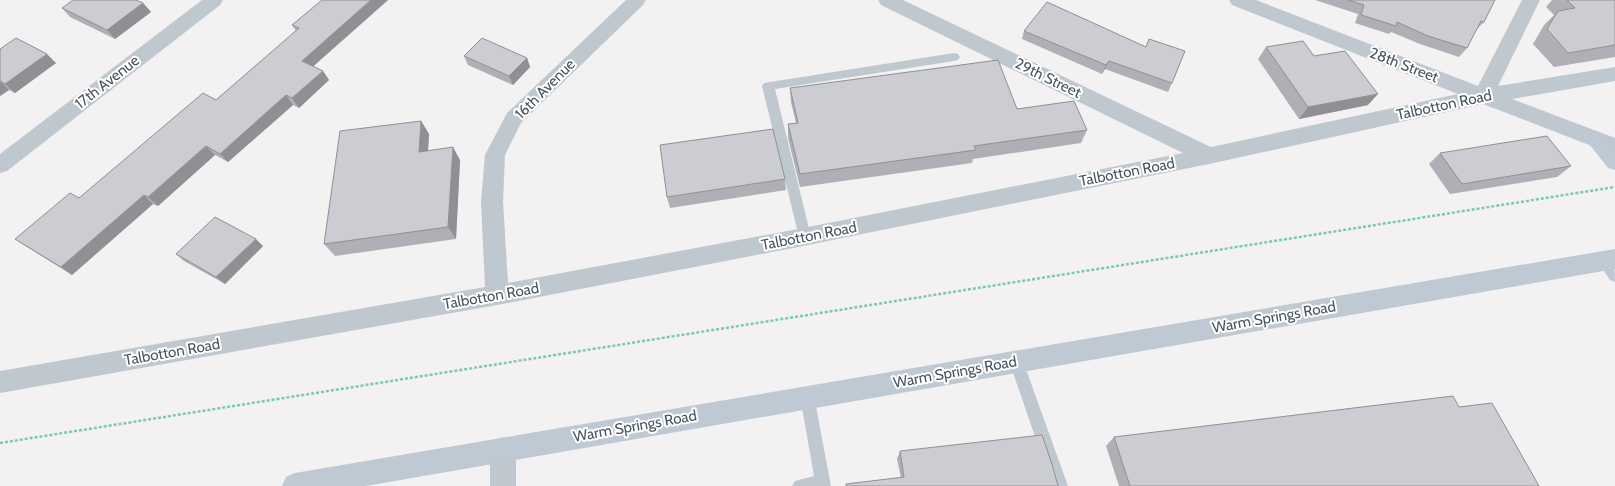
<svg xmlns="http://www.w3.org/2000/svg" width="1615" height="486" viewBox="0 0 1615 486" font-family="Cabin,sans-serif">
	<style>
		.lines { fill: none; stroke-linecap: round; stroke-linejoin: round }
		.path { stroke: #79cda4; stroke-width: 2.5; stroke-dasharray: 3 2; stroke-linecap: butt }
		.lane { fill: #bfc8cf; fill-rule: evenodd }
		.street { fill: #bfc8cf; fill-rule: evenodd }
		.secondary { fill: #bfc9d4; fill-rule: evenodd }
		.wall { fill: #afb0b5 }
		.shaded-wall { fill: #8e9094 }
		.building { fill: #cbcdd3; stroke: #8e9094 }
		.labels { text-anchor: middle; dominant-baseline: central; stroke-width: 4; stroke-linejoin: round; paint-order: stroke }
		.street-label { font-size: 15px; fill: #49545e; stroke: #fff }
	</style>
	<rect width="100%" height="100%" fill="#f3f1f1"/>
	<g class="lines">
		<path class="path" d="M 0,443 L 1615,187"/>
		<path class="lane" d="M 954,53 L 958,54 L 960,57 L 958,60 L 954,61 L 775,89 L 811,237 L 810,241 L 805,242 L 800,241 L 762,86 L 764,83 Z
			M 1604,255 C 1615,260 1615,271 1615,282 L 1610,280 L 1597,261 L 1599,257 Z
			M 1016,355 L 1021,356 L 1023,361 L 1068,486 L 1052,486 L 1009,361 L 1011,356 Z
			M 807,389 L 812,391 L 814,396 L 831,486 L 792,486 L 795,481 L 814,476 L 800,396 L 802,391 Z"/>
		<path class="street" d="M 202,0 L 223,0 L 220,5 L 7,171 L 0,173 L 0,154 Z
			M 626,0 L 646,0 L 643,5 L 521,123 L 505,155 L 503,201 L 508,283 L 798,229 L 1183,153 L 881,5 L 878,0 L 903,0 L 1211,147 L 1458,94 L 1232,5 L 1229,0 L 1256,0 L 1478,86 L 1522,0 L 1540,0 L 1498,86 L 1615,67 L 1615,81 L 1512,99 L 1615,138 L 1615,155 L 1483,104 L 1209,164 L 798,247 L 497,305 L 0,393 L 0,371 L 485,287 L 481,201 L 485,155 L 507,113 Z
			M 503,437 L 512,440 L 516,449 L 516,486 L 490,486 L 490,449 L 494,440 Z"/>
		<path class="secondary" d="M 1596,132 L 1603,134 L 1615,148 L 1615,170 L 1608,168 L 1586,140 L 1589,134 Z
			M 1615,249 L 1615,269 L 366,486 L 282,486 L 286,477 L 295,473 Z"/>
	</g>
	<path class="wall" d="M 322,0 L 388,0 L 313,66 L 323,71 L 329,80 L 299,108 L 293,105 L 228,162 L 215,155 L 158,206 L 153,204 L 72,275 L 27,247 L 15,239 L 79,198 L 216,100 L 296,31 L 292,25 Z
		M 1315,0 L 1495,0 L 1484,22 L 1476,30 L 1467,48 L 1459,57 L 1420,44 L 1391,32 L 1389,34 L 1355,23 L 1358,14 Z
		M 1552,0 L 1615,0 L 1615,57 L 1554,67 L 1533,44 L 1544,25 L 1554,15 L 1546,7 Z
		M 143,3 L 151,12 L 115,39 L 70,17 L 62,8 Z
		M 1024,31 L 1172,83 L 1168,92 L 1105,69 L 1102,74 L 1022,39 Z
		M 1266,47 L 1314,56 L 1368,105 L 1299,119 L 1258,59 Z
		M 0,49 L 56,63 L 15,93 L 9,90 L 0,96 Z
		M 464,56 L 527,58 L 530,67 L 513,85 L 468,65 Z
		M 790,88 L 1017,109 L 1087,130 L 1081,143 L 973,159 L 972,163 L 800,187 L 788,138 L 788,124 L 796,123 L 791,102 Z
		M 421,121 L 429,134 L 428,150 L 460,160 L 456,239 L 335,256 L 324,244 Z
		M 1440,153 L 1571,166 L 1557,177 L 1450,194 L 1429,164 Z
		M 785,179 L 786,190 L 670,208 L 667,197 Z
		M 263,246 L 225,284 L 184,261 L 176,254 Z
		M 1459,407 L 1539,486 L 1119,486 L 1106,446 L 1114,437 Z
		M 900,451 L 1058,486 L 846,486 L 846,484 L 901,478 L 897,459 Z"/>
	<path class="shaded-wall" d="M 371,0 L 388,0 L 308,71 L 302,61 Z
		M 143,3 L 151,12 L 115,39 L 107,30 Z
		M 47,54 L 56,63 L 15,93 L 5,84 Z
		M 527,58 L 530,67 L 513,85 L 509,76 Z
		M 1109,61 L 1105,69 L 1102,74 L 1106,65 Z
		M 323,71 L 329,80 L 299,108 L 292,98 Z
		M 0,81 L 9,90 L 0,96 Z
		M 1378,94 L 1368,105 L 1299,119 L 1308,107 Z
		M 286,95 L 293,105 L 228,162 L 220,154 Z
		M 421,121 L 429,134 L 427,165 L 419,152 Z
		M 206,146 L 215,155 L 158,206 L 148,197 Z
		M 453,147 L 460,160 L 456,239 L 448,227 Z
		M 144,195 L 153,204 L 72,275 L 61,267 Z
		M 256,239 L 263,246 L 225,284 L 216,277 Z"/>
	<path class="building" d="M 73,0 L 136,0 L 143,3 L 107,30 L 62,8 Z
		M 322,0 L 371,0 L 302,61 L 323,71 L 292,98 L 286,95 L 220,154 L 206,146 L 148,197 L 144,195 L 61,267 L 15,239 L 70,193 L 79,198 L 203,93 L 216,100 L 299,28 L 292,25 Z
		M 1348,0 L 1495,0 L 1484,22 L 1481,21 L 1467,48 L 1428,36 L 1397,22 L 1396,26 L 1361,15 L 1364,5 Z
		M 1567,0 L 1615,0 L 1615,45 L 1568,53 L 1547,29 L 1558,11 L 1575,8 Z
		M 1047,2 L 1146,47 L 1149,39 L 1185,51 L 1172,83 L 1109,61 L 1106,65 L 1024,31 Z
		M 16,38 L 47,54 L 5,84 L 0,81 L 0,49 Z
		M 482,38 L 527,58 L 509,76 L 464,56 Z
		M 1303,41 L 1314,56 L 1345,51 L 1378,94 L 1308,107 L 1266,47 Z
		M 998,60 L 1017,109 L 1074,101 L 1087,130 L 974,146 L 976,150 L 800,174 L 788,124 L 798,123 L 790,88 Z
		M 421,121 L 419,152 L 453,147 L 448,227 L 324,244 L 340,131 Z
		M 773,129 L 785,179 L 667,197 L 660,145 Z
		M 1547,136 L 1571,166 L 1462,184 L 1440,153 Z
		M 215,217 L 256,239 L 216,277 L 176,254 Z
		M 1453,396 L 1459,407 L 1492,403 L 1539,486 L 1130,486 L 1114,437 Z
		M 1042,435 L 1052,464 L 1058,486 L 846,486 L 846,484 L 904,477 L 900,451 Z"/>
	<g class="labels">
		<g class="street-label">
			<text transform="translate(1404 65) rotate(21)">28th Street</text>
			<text transform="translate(1048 78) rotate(26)">29th Street</text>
			<text transform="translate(107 82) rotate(-38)">17th Avenue</text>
			<text transform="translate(545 89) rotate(-45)">16th Avenue</text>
			<text transform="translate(1444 105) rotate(-12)">Talbotton Road</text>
			<text transform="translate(1127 172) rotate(-11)">Talbotton Road</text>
			<text transform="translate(809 236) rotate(-11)">Talbotton Road</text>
			<text transform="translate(491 296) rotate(-10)">Talbotton Road</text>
			<text transform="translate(1274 317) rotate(-10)">Warm Springs Road</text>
			<text transform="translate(172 352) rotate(-10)">Talbotton Road</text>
			<text transform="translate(955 372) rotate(-10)">Warm Springs Road</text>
			<text transform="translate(635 426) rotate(-10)">Warm Springs Road</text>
		</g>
	</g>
</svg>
